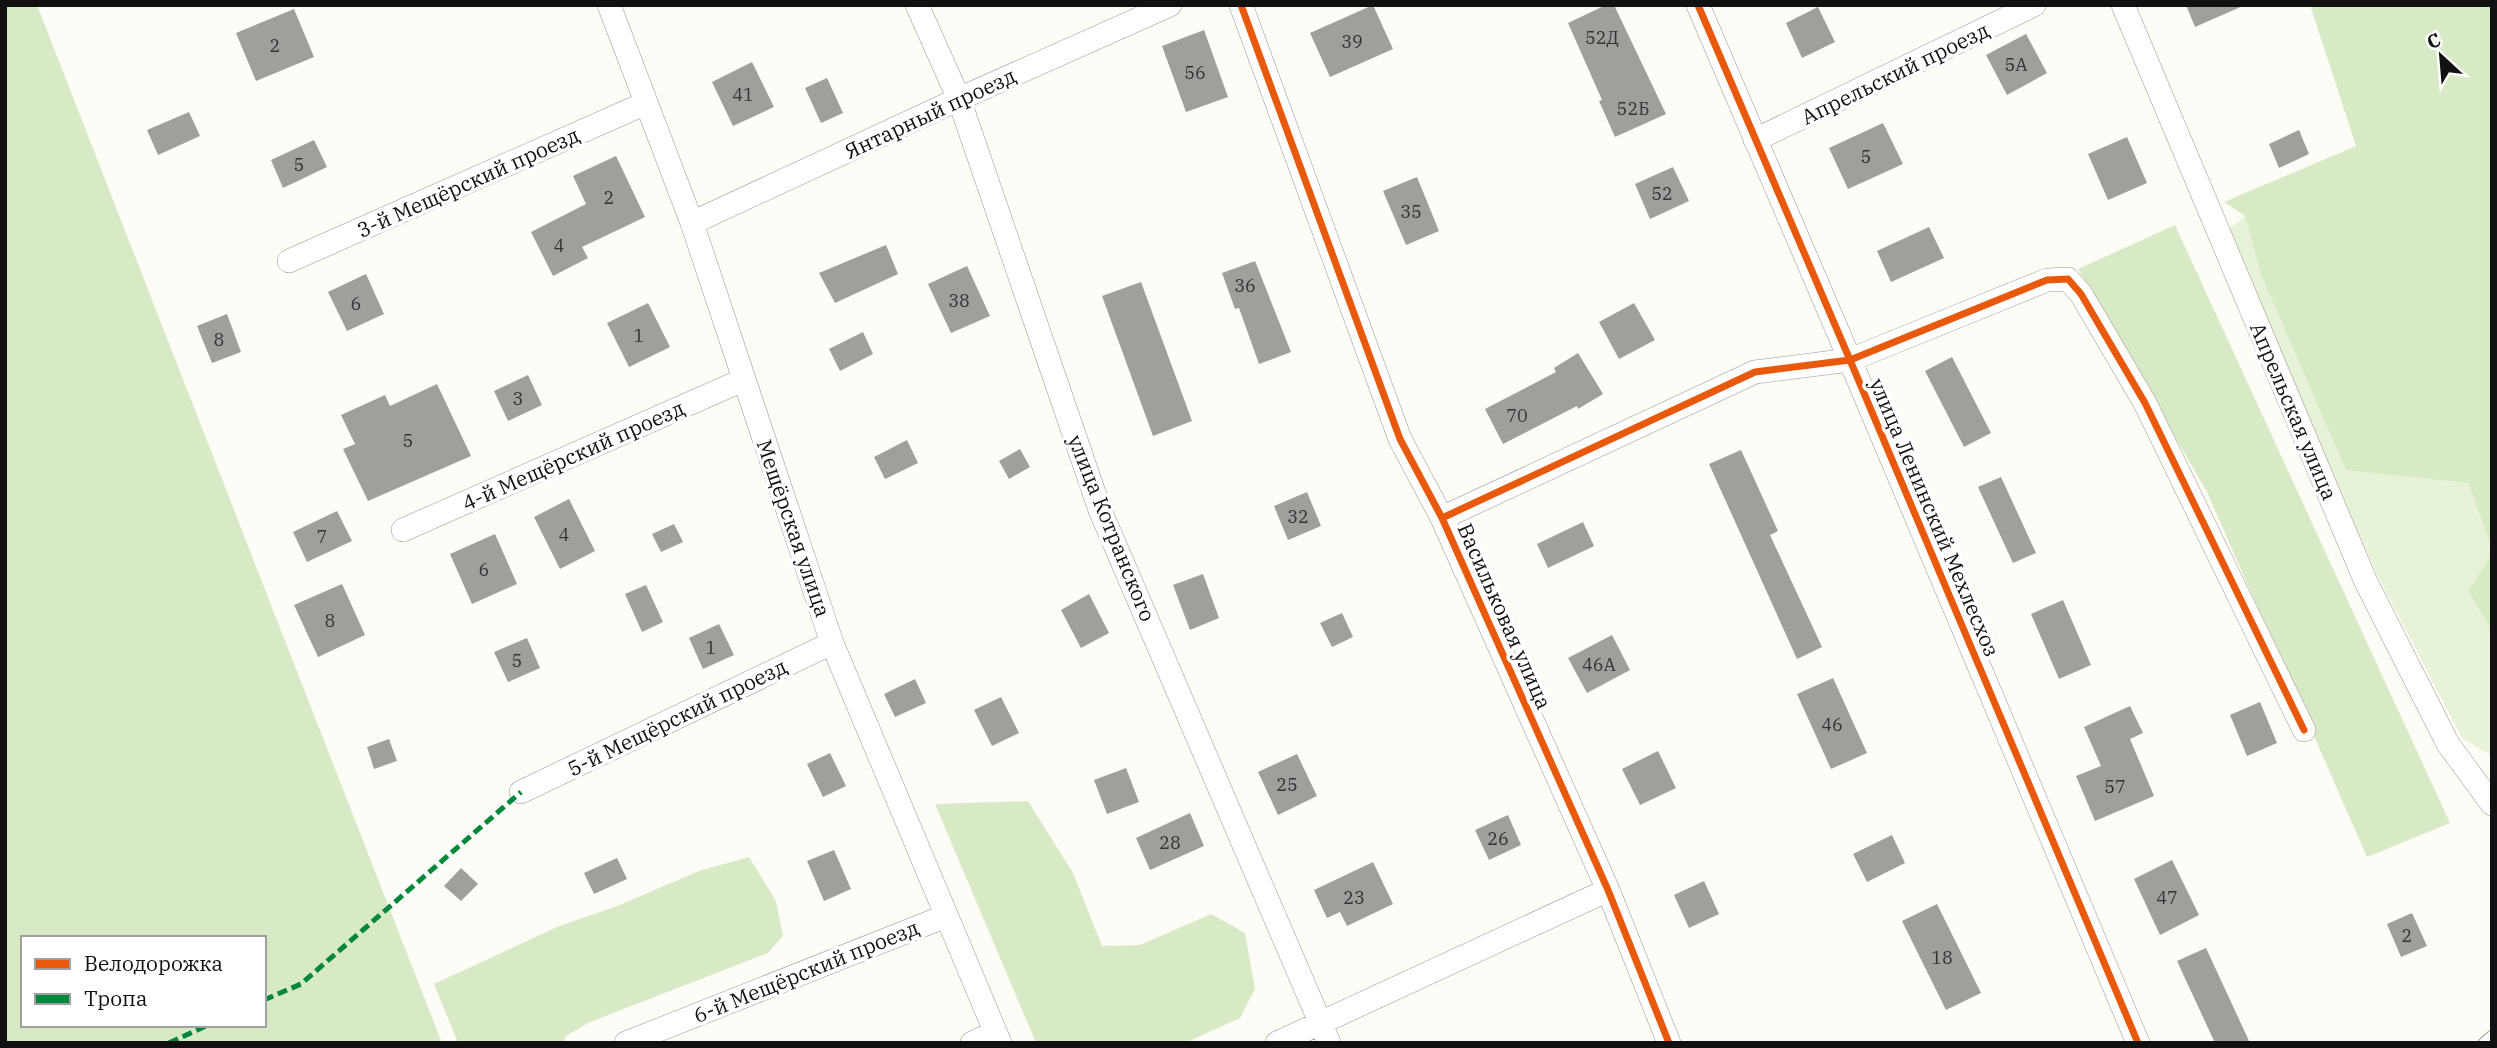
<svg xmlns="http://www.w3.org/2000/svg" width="2497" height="1048" viewBox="0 0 2497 1048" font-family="'IBM Plex Serif',serif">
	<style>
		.green { fill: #e7f3d7 }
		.forest { fill: #d8eac5; fill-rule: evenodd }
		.building { fill: #a19f9c }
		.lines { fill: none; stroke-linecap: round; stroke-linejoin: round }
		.service-casing { stroke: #979795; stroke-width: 14 }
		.minor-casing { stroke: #979795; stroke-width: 24 }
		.service { stroke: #fffffe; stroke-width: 12 }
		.minor { stroke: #fffffe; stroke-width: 23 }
		.quiet { stroke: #00873e; stroke-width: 5; stroke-dasharray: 10 5; stroke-linecap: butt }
		.cycleway-casing { stroke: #fff; stroke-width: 11 }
		.cycleway { stroke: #e8590c; stroke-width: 7 }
		.labels { text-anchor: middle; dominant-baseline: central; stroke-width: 7; stroke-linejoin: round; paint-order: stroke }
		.number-label { font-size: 18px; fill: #353434 }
		.street-label { font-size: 21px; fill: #111; stroke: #fff }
	</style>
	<rect width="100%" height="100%" fill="#fdfcf7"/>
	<path class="green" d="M 2245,216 L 2261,275 L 2346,469 L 2468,483 L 2492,548 L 2492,553 L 2468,591 L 2492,631 L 2492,756 L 2462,738 L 2377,574 L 2287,374 L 2227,231 Z"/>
	<path class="forest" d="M 5,5 L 37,5 L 442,1043 L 5,1043 ZM 23,938 L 264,938 L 264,1025 L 23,1025 Z
		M 2310,5 L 2492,5 L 2492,548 L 2468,483 L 2346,470 L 2261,275 L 2245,216 L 2224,202 L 2356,146 Z
		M 2175,225 L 2450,823 L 2367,857 L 2207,492 L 2078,269 Z
		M 2492,553 L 2492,631 L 2468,591 Z
		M 1028,801 L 1073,873 L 1102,946 L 1140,945 L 1211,914 L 1245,933 L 1255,989 L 1240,1018 L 1185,1043 L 1036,1043 L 935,804 Z
		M 749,857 L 776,901 L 783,936 L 768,953 L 590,1022 L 566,1036 L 564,1043 L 458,1043 L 434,984 L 557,927 L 617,906 L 699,871 Z"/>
	<path class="building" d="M 1373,5 L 1393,49 L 1330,77 L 1310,33 Z
		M 1606,5 L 1614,5 L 1666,114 L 1615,137 L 1599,101 L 1602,100 L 1568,23 Z
		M 2186,5 L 2245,5 L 2195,27 Z
		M 1818,7 L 1835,42 L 1802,58 L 1786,23 Z
		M 294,9 L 314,57 L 256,81 L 236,33 Z
		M 1204,30 L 1228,97 L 1186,112 L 1162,46 Z
		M 2026,34 L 2047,73 L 2007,95 L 1986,55 Z
		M 752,62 L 774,107 L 733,126 L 712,82 Z
		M 827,78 L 843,113 L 821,123 L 805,88 Z
		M 189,112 L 200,136 L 158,155 L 147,130 Z
		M 1883,123 L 1903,164 L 1848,189 L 1829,148 Z
		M 2299,130 L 2309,154 L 2279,168 L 2269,144 Z
		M 2127,137 L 2147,183 L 2108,200 L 2088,154 Z
		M 314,140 L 327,167 L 283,188 L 271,160 Z
		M 616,156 L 645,217 L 582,247 L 588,258 L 553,276 L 531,232 L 586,204 L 573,176 Z
		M 1673,167 L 1689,201 L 1650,219 L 1635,184 Z
		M 1417,177 L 1439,231 L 1406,245 L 1383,191 Z
		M 1929,227 L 1944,258 L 1891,282 L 1877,251 Z
		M 886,245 L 898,274 L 835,303 L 819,273 Z
		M 1255,261 L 1291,352 L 1259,364 L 1239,308 L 1235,309 L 1222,273 Z
		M 967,266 L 990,316 L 951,333 L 928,284 Z
		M 366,274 L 384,314 L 347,331 L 328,292 Z
		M 1141,282 L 1192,421 L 1153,436 L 1102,296 Z
		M 648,303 L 670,347 L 629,367 L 607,323 Z
		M 1634,303 L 1655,340 L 1619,359 L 1599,322 Z
		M 227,314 L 241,352 L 212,363 L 197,326 Z
		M 863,332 L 873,354 L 840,371 L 829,349 Z
		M 1578,353 L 1603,394 L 1578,409 L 1577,406 L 1503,444 L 1485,409 L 1556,372 L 1554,368 Z
		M 1952,357 L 1991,433 L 1964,447 L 1925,371 Z
		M 528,375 L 542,405 L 508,421 L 494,391 Z
		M 437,384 L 471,456 L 368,501 L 343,449 L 355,444 L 341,415 L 385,395 L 390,406 Z
		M 907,440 L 918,463 L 885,479 L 874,457 Z
		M 1020,449 L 1030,467 L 1009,479 L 999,461 Z
		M 1741,450 L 1778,531 L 1770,535 L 1822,647 L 1797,659 L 1709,464 Z
		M 2001,477 L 2036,553 L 2013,563 L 1978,487 Z
		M 1307,492 L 1321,526 L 1288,540 L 1274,506 Z
		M 569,499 L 595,551 L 560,569 L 534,517 Z
		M 337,511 L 352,541 L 307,562 L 293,532 Z
		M 1583,522 L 1594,546 L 1548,568 L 1537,544 Z
		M 674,524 L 683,542 L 661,552 L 652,534 Z
		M 495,534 L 517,584 L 472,604 L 450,554 Z
		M 1203,574 L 1219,618 L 1190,630 L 1173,585 Z
		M 342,584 L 365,635 L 318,657 L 294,605 Z
		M 646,585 L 663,622 L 642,632 L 625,594 Z
		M 1089,594 L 1109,633 L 1081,648 L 1061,610 Z
		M 2063,600 L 2091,665 L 2059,679 L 2031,614 Z
		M 1342,613 L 1353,637 L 1332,647 L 1320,623 Z
		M 719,624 L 734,655 L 703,669 L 689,638 Z
		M 1612,635 L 1630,670 L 1587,693 L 1568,658 Z
		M 527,638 L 540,668 L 508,682 L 494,652 Z
		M 1833,678 L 1867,753 L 1831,769 L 1797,694 Z
		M 915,679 L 926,703 L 895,717 L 884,694 Z
		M 1001,697 L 1019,733 L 992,746 L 974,710 Z
		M 2260,702 L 2277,743 L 2247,756 L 2230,715 Z
		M 2130,706 L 2143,733 L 2130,739 L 2154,796 L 2095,821 L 2076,776 L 2101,766 L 2084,727 Z
		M 389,739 L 397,761 L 374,769 L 367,747 Z
		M 1658,751 L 1676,788 L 1640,805 L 1622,769 Z
		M 830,753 L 846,786 L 823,797 L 807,764 Z
		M 1297,754 L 1317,796 L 1278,815 L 1258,772 Z
		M 1126,768 L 1139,802 L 1107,814 L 1094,780 Z
		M 1190,813 L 1204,846 L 1150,870 L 1136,838 Z
		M 1508,815 L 1521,845 L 1489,860 L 1475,830 Z
		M 1892,835 L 1905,863 L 1867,882 L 1853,854 Z
		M 834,850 L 851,889 L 824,901 L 807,861 Z
		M 617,858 L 627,879 L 594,894 L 584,873 Z
		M 2172,860 L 2199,915 L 2160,935 L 2134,879 Z
		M 1373,862 L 1393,904 L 1347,926 L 1340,912 L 1327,918 L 1314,890 Z
		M 461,868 L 478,884 L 461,901 L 444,886 Z
		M 1704,881 L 1719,914 L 1689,928 L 1674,895 Z
		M 1937,904 L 1981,993 L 1946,1010 L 1902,921 Z
		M 2412,913 L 2427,946 L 2401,957 L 2387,924 Z
		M 2206,948 L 2250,1043 L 2215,1043 L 2177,961 Z"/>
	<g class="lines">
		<g class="service-casing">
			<path id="service" d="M 2485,1043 L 2492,1037"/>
		</g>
		<g class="minor-casing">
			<path id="minor" d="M 609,5 L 692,223 L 832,643 L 1000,1043
				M 917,5 L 959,99 L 1100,510 L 1329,1043
				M 1241,5 L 1400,439 L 1442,518 L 1608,890 L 1669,1043
				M 1698,5 L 1850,360 L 2138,1043
				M 2123,5 L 2366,582 L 2448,744 L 2492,804
				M 1755,140 L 2034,5
				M 692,223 L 959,99 L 1170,5
				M 289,261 L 646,103
				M 1442,518 L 1755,372 L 1850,360 L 2047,280 L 2068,279 L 2081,294 L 2145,403 L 2304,730
				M 403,530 L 743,380
				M 521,792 L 832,643
				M 626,1043 L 946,916
				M 972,1043 L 995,1032
				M 1277,1043 L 1608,890"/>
		</g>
		<use href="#service" class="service"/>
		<use href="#minor" class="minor"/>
		<path class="quiet" d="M 264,1000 L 301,984 L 521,792
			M 169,1043 L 208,1025"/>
		<g class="cycleway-casing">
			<path id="cycleway" d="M 1241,5 L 1400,439 L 1442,518 L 1608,890 L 1669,1043
				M 1698,5 L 1850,360 L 2138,1043
				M 1442,518 L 1755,372 L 1850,360 L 2047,280 L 2068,279 L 2081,294 L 2145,403 L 2304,730"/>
		</g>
		<use href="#cycleway" class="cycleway"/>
	</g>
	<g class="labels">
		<g class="number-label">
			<text x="1602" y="37">52Д</text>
			<text x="1352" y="41">39</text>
			<text x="275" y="45">2</text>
			<text x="2016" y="64">5А</text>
			<text x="1195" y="72">56</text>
			<text x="743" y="94">41</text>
			<text x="1633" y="108">52Б</text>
			<text x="1866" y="156">5</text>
			<text x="299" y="164">5</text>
			<text x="1662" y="193">52</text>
			<text x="609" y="197">2</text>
			<text x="1411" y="211">35</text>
			<text x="559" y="245">4</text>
			<text x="1245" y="285">36</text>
			<text x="959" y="300">38</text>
			<text x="356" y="303">6</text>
			<text x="639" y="335">1</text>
			<text x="219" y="339">8</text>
			<text x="518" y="398">3</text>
			<text x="1517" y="415">70</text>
			<text x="408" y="440">5</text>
			<text x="1298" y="516">32</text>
			<text x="564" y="534">4</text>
			<text x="322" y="536">7</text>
			<text x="484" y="569">6</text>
			<text x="330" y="620">8</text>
			<text x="711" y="647">1</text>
			<text x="517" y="660">5</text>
			<text x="1599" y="664">46А</text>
			<text x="1832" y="724">46</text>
			<text x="1287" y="784">25</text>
			<text x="2115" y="786">57</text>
			<text x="1498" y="838">26</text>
			<text x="1170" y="842">28</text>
			<text x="1354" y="897">23</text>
			<text x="2167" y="897">47</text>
			<text x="2407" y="935">2</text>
			<text x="1942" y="957">18</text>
		</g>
		<g class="street-label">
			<text transform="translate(1895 73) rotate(-26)">Апрельский проезд</text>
			<text transform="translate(930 113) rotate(-25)">Янтарный проезд</text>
			<text transform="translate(468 182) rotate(-24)">3-й Мещёрский проезд</text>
			<text transform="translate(2294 411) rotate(67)">Апрельская улица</text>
			<text transform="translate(573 455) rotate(-24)">4-й Мещёрский проезд</text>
			<text transform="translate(1935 517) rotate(67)">улица Ленинский Мехлесхоз</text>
			<text transform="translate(794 528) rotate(71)">Мещёрская улица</text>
			<text transform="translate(1112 528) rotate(68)">улица Котранского</text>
			<text transform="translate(1505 616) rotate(66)">Васильковая улица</text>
			<text transform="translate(677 717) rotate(-26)">5-й Мещёрский проезд</text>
			<text transform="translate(806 971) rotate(-22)">6-й Мещёрский проезд</text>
		</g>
	</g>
	<rect width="2497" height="1048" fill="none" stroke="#111111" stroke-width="14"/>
	<rect x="21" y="936" width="245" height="91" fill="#ffffff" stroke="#a0a0a0" stroke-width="2"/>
	<rect x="35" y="959" width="35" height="10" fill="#e8590c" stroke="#a0a0a0" stroke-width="2"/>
	<text x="84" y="971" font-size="21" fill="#111111">Велодорожка</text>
	<rect x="35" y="994" width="35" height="10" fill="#00873e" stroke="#a0a0a0" stroke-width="2"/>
	<text x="84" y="1006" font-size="21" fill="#111111">Тропа</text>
	<g transform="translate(2441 56) rotate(334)" stroke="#ffffff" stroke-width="5" paint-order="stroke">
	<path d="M0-5L12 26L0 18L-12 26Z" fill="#111111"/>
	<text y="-10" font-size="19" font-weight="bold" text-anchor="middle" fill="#111111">С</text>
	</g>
</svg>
